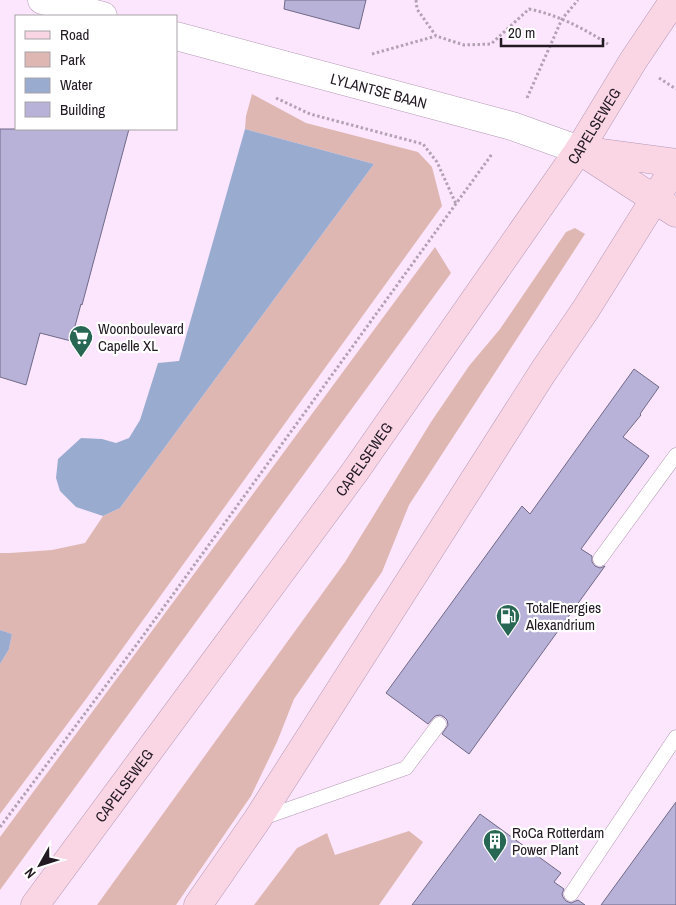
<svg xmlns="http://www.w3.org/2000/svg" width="676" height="905" viewBox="0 0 676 905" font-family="'Archivo Narrow',sans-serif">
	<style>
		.green { fill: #dfb7b2 }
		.water { fill: #99acd0 }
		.building { fill: #b8b1d8; stroke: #706a88 }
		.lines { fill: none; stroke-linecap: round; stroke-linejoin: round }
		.lane-casing { stroke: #b299b3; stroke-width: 15 }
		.street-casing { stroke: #b299b3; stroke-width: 29 }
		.secondary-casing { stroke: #b299b3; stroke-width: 29 }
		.path { stroke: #b3a1b4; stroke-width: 3; stroke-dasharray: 2.5 2.5; stroke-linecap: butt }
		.lane { stroke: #fff; stroke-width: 14 }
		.street { stroke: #fff; stroke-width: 28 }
		.secondary { stroke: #fad6e5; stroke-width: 28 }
		.labels { text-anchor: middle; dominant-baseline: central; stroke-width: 4.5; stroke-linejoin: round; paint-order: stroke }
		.street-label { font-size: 15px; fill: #221923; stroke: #fff }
		.poi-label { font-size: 15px; fill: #221923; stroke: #fff; text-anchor: start }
	</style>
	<rect width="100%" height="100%" fill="#fce6fd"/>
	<path class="green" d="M 252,94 L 306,123 L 418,152 L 432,167 L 442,206 L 86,699 L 0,814 L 0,664 L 9,649 L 12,634 L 0,630 L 0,553 L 10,553 L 52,550 L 85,543 L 103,516 L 120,508 L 374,164 L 245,129 L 246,116 Z
		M 575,228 L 585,234 L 409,505 L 382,572 L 294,699 L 277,742 L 251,796 L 176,905 L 97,905 L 345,562 L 431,422 L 469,366 L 500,329 L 566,232 Z
		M 435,247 L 451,273 L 0,890 L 0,837 Z
		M 409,831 L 423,842 L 379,905 L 254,905 L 297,848 L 327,833 L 335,855 Z"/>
	<path class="water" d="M 245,129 L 374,164 L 120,508 L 103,516 L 76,507 L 60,491 L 56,478 L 58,459 L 81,438 L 102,439 L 116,443 L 129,438 L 140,420 L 158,363 L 179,361 Z
		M 0,630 L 12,634 L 9,649 L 0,664 Z"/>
	<path class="building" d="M 285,0 L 366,0 L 359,29 L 284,9 Z
		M 0,129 L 129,129 L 82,305 L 81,304 L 71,341 L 40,333 L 26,385 L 0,377 Z
		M 634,369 L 659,387 L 640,414 L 641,415 L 623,437 L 649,456 L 581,549 L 592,556 L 592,562 L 595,566 L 600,568 L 605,566 L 469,754 L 442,734 L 448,725 L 447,720 L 444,717 L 440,715 L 435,716 L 428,724 L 386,693 L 522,506 L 530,514 Z
		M 676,802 L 676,905 L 601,905 Z
		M 480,814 L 561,873 L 554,882 L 564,889 L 562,894 L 563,897 L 566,901 L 571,903 L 578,900 L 585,905 L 412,905 Z"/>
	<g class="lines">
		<g class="lane-casing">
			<path id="lane" d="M 600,559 L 676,455
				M 260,819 L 406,768 L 439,724
				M 571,894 L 676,737"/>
		</g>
		<g class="street-casing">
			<g id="street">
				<path d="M 42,0 L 103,16"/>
				<path id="s1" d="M 176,36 L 512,126 L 579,150"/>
			</g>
		</g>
		<g class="secondary-casing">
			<g id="secondary">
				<path d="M 579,150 L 676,213"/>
				<path d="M 588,151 L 676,163"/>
				<path id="s2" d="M 35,905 L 354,473 L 579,150 L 633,61 L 674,0"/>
				<path d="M 198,905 L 257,820 L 543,372 L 586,309 L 676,165"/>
			</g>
		</g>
		<path class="path" d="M 416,0 L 417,9 L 436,36 L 464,45 L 491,44 L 529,9 C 558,15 583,28 608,44
			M 372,54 L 436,36
			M 659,78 L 676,89
			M 276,98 L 310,114 L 423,144 L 437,162 L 456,204
			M 527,98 L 562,19 L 578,0
			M 0,827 L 140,640 L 492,154"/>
		<use href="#lane" class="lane"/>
		<use href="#street" class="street"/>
		<use href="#secondary" class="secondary"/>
	</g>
	<defs>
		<g id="supermarket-pin" transform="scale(1.25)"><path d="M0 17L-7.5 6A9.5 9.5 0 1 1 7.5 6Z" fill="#286754" stroke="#fff"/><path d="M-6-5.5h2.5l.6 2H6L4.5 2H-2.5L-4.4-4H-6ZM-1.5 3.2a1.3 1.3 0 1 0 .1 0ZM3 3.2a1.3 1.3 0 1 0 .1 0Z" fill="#fff"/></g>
		<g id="fuel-pin" transform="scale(1.25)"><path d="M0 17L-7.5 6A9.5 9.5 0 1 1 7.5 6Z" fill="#286754" stroke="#fff"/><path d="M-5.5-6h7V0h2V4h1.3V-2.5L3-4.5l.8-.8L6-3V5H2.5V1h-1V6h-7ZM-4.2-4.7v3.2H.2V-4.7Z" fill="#fff"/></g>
		<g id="building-pin" transform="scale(1.25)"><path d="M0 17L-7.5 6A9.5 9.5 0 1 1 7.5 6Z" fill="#286754" stroke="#fff"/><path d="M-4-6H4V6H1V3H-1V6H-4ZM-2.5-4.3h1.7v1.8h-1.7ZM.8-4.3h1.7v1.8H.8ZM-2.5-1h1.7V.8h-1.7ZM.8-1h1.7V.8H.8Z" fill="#fff"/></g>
	</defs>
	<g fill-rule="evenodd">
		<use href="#supermarket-pin" x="81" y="337"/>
		<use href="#fuel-pin" x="508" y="616"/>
		<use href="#building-pin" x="495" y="841"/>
	</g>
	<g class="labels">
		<g class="street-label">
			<text stroke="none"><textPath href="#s1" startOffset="210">LYLANTSE BAAN</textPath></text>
			<text stroke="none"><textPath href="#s2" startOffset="959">CAPELSEWEG</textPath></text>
			<text stroke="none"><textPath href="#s2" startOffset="554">CAPELSEWEG</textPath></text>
			<text stroke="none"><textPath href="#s2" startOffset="149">CAPELSEWEG</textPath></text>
		</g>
		<g class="poi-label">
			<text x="98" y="328">Woonboulevard<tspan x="98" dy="17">Capelle XL</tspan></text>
			<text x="526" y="607">TotalEnergies<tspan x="526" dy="17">Alexandrium</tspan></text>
			<text x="512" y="832">RoCa Rotterdam<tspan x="512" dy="17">Power Plant</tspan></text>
		</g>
	</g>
	<rect x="15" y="15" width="162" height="115" fill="#ffffff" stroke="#a7a3a7"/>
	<rect x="25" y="31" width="25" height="8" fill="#fad6e5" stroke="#a7a3a7"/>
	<text x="60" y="40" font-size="15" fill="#221923">Road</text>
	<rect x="25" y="52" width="25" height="15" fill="#dfb7b2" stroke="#a7a3a7"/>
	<text x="60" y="65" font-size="15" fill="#221923">Park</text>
	<rect x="25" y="78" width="25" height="15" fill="#99acd0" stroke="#a7a3a7"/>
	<text x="60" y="90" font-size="15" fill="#221923">Water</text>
	<rect x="25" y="102" width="25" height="15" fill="#b8b1d8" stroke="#a7a3a7"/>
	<text x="60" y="115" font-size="15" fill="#221923">Building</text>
	<g transform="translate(40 865) rotate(231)" stroke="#ffffff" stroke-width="4" paint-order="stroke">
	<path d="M0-4L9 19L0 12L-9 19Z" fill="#221923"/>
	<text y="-8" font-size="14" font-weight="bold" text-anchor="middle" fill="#221923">N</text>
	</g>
	<path d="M501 38v8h102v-8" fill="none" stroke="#221923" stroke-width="2.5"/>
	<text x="508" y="38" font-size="15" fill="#221923" stroke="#ffffff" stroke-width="4" paint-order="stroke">20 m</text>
</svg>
